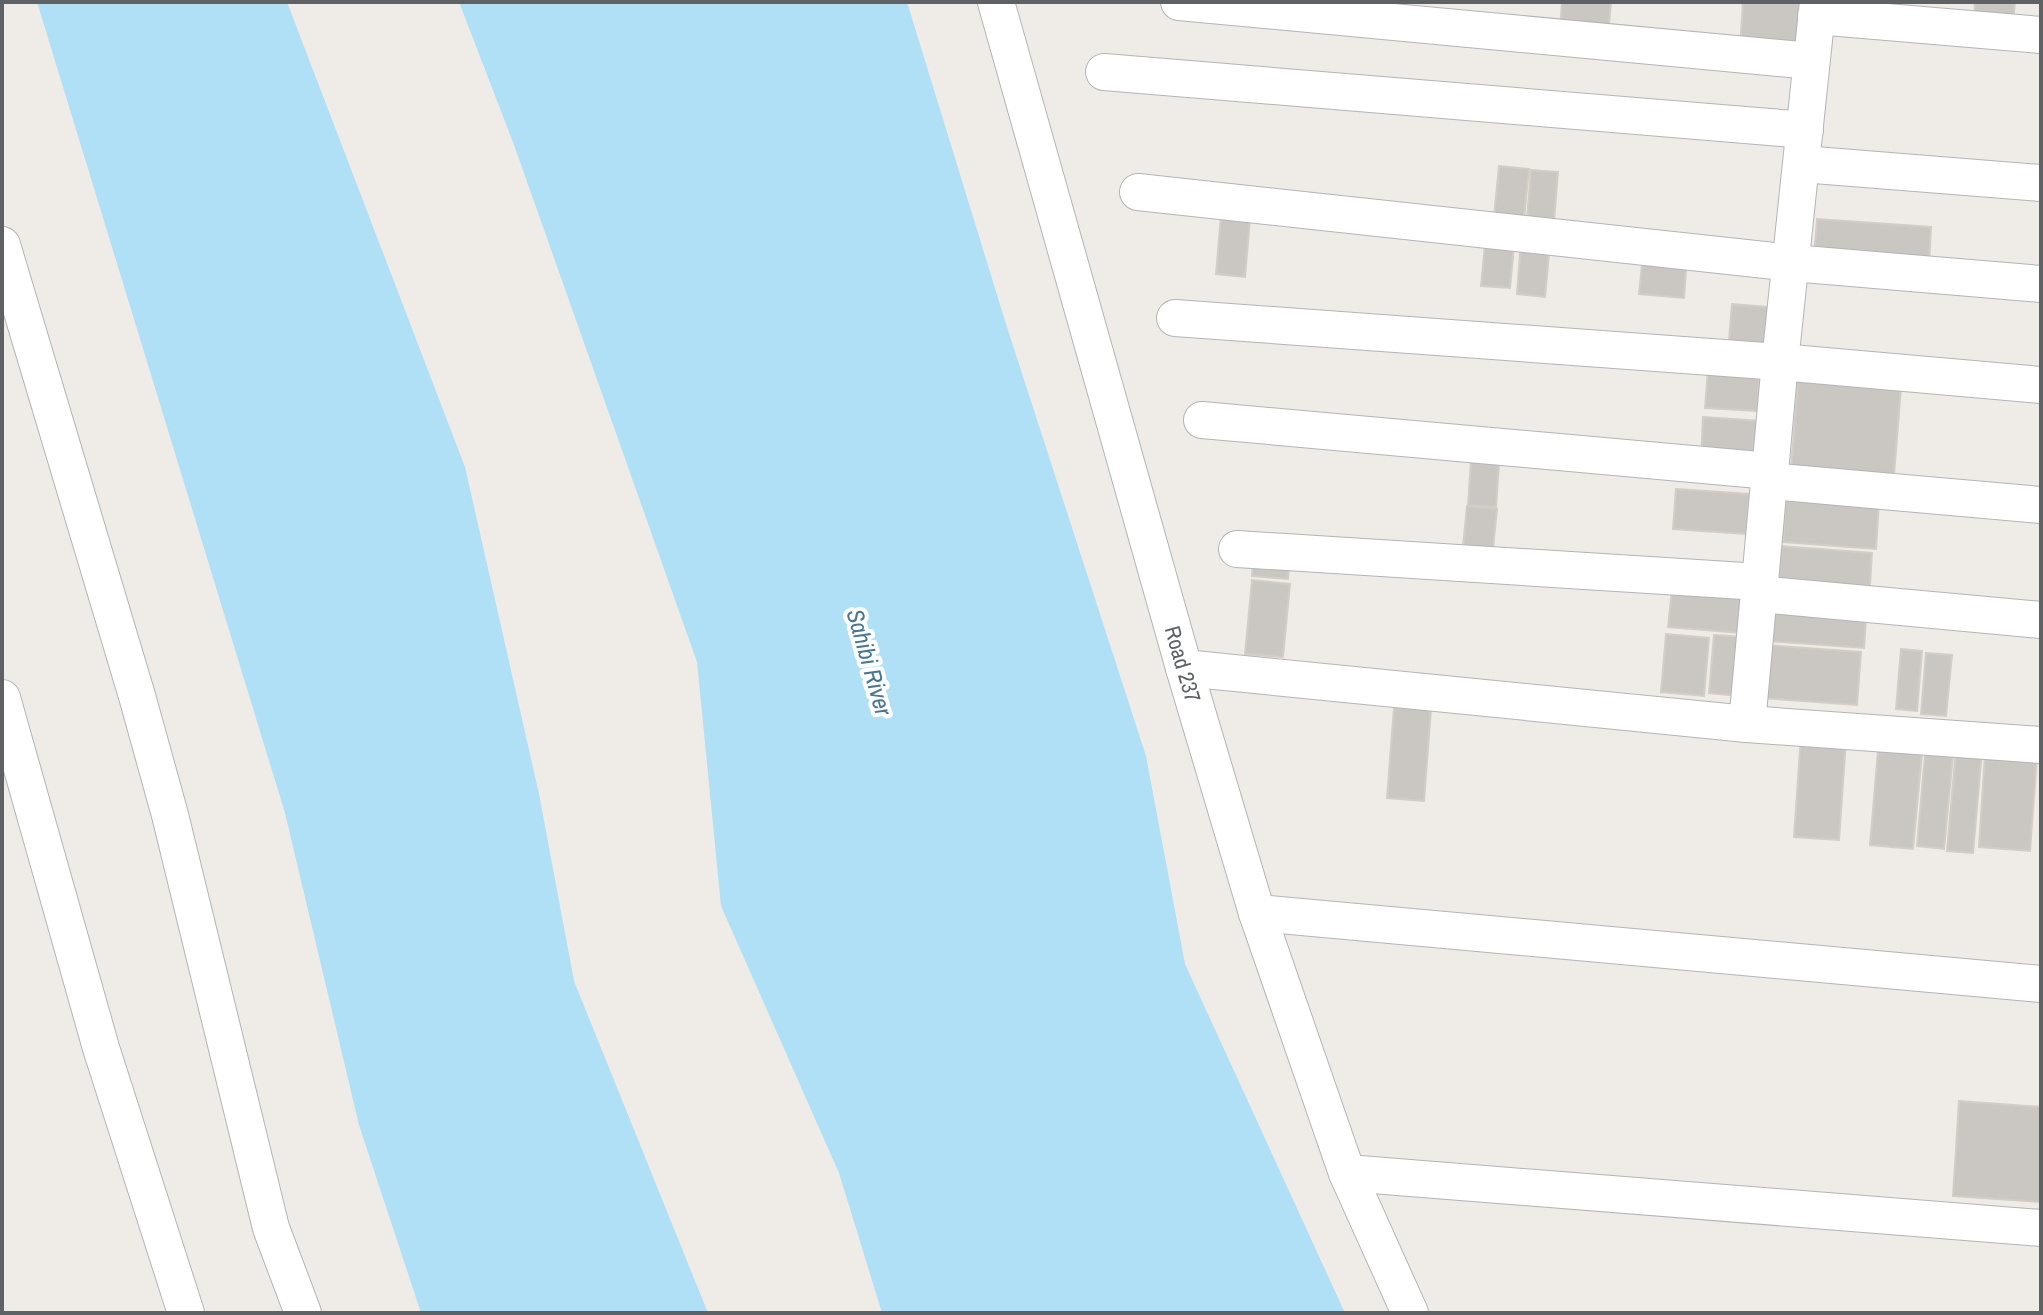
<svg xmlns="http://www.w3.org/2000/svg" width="2043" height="1315" viewBox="0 0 2043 1315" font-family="'Archivo Narrow',sans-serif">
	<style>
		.water { fill: #afe0f6 }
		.building { fill: #cac7c3; stroke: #d3cdc6; stroke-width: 2 }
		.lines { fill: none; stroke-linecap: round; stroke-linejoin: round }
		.minor-casing { stroke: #b2b4b7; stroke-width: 38 }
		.minor { stroke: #fff; stroke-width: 36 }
		.labels { text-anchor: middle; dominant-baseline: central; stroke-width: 8; stroke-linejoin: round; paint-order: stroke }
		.street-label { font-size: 22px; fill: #5e6265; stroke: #fff }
		.water-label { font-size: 24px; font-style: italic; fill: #477796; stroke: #fff }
	</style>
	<rect width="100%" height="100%" fill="#efece7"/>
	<path class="water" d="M 37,2 L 287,2 L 465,467 L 539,794 L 574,981 L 708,1313 L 421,1313 L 359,1125 L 285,813 Z
		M 459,2 L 907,2 L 1006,324 L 1146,756 L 1185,964 L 1345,1313 L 882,1313 L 839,1173 L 721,906 L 697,662 L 514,145 Z"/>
	<path class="building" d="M 1562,2 L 1611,2 L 1608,35 L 1560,31 Z
		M 1743,2 L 1804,2 L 1800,52 L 1740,48 Z
		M 1975,2 L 2015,2 L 2013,22 L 1974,19 Z
		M 1499,166 L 1529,169 L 1524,219 L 1494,216 Z
		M 1531,170 L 1558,172 L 1554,221 L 1527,219 Z
		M 1221,216 L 1250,219 L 1245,277 L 1216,274 Z
		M 1817,219 L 1931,227 L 1929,266 L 1814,258 Z
		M 1486,233 L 1515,235 L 1510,288 L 1481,286 Z
		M 1521,241 L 1550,243 L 1545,297 L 1517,294 Z
		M 1643,254 L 1687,258 L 1684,298 L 1639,294 Z
		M 1732,304 L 1779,308 L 1774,356 L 1728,352 Z
		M 1799,368 L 1902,375 L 1894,475 L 1791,468 Z
		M 1708,369 L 1760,373 L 1757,411 L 1705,408 Z
		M 1703,417 L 1761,421 L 1757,466 L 1701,462 Z
		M 1471,461 L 1499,464 L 1496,507 L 1468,505 Z
		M 1676,489 L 1749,494 L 1746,534 L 1673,529 Z
		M 1786,496 L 1879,503 L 1876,549 L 1783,542 Z
		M 1467,506 L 1497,509 L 1492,559 L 1462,556 Z
		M 1780,546 L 1872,553 L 1869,600 L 1777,593 Z
		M 1254,551 L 1290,554 L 1288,579 L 1252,576 Z
		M 1252,580 L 1290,584 L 1283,657 L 1245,654 Z
		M 1672,590 L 1745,597 L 1741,633 L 1668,627 Z
		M 1770,598 L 1867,604 L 1864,648 L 1767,641 Z
		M 1666,634 L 1709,638 L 1704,696 L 1661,692 Z
		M 1714,635 L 1743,637 L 1738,696 L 1709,693 Z
		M 1766,645 L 1861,652 L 1857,705 L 1762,698 Z
		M 1901,649 L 1922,651 L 1917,711 L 1896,709 Z
		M 1926,653 L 1952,655 L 1946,716 L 1921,714 Z
		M 1394,707 L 1431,709 L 1424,801 L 1387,798 Z
		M 1801,736 L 1846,740 L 1839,840 L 1794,837 Z
		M 1879,739 L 1923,743 L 1913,849 L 1870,845 Z
		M 1926,743 L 1954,745 L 1944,849 L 1917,846 Z
		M 1956,749 L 1982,751 L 1973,853 L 1947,851 Z
		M 1985,754 L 2037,757 L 2030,851 L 1979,847 Z
		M 1959,1101 L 2041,1107 L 2041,1202 L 1953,1196 Z"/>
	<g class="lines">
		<g class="minor-casing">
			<g id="minor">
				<path id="s1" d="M 996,2 L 1184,668 L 1257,913 L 1347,1173 L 1410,1313"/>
				<path d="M 1179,2 L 1811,61"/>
				<path d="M 1816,16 L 2041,35"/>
				<path d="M 1104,72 L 1805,130"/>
				<path d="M 1802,164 L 2041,183"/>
				<path d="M 1138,192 L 1792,263 L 2041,284"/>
				<path d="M 2,245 L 137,696 L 170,815 L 271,1228 L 303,1313"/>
				<path d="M 1175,318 L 1780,362 L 2041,385"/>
				<path d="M 1202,420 L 1770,471"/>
				<path d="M 1769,481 L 2041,505"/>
				<path d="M 1237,549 L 1760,582"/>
				<path d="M 1759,594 L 2041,620"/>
				<path d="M 1184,668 L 1747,724 L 1780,362 L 1818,2"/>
				<path d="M 2,698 L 101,1048 L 186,1313"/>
				<path d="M 1747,724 L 2041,745"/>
				<path d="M 1257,913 L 2041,984"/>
				<path d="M 1347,1173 L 2041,1228"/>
			</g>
		</g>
		<use href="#minor" class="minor"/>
	</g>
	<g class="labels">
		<g class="street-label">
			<text stroke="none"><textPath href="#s1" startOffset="688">Road 237</textPath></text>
		</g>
		<g class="water-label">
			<text transform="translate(870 662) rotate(74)">Sahibi River</text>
		</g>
	</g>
	<rect width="2043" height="1315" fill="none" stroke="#5e6265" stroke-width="8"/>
</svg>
